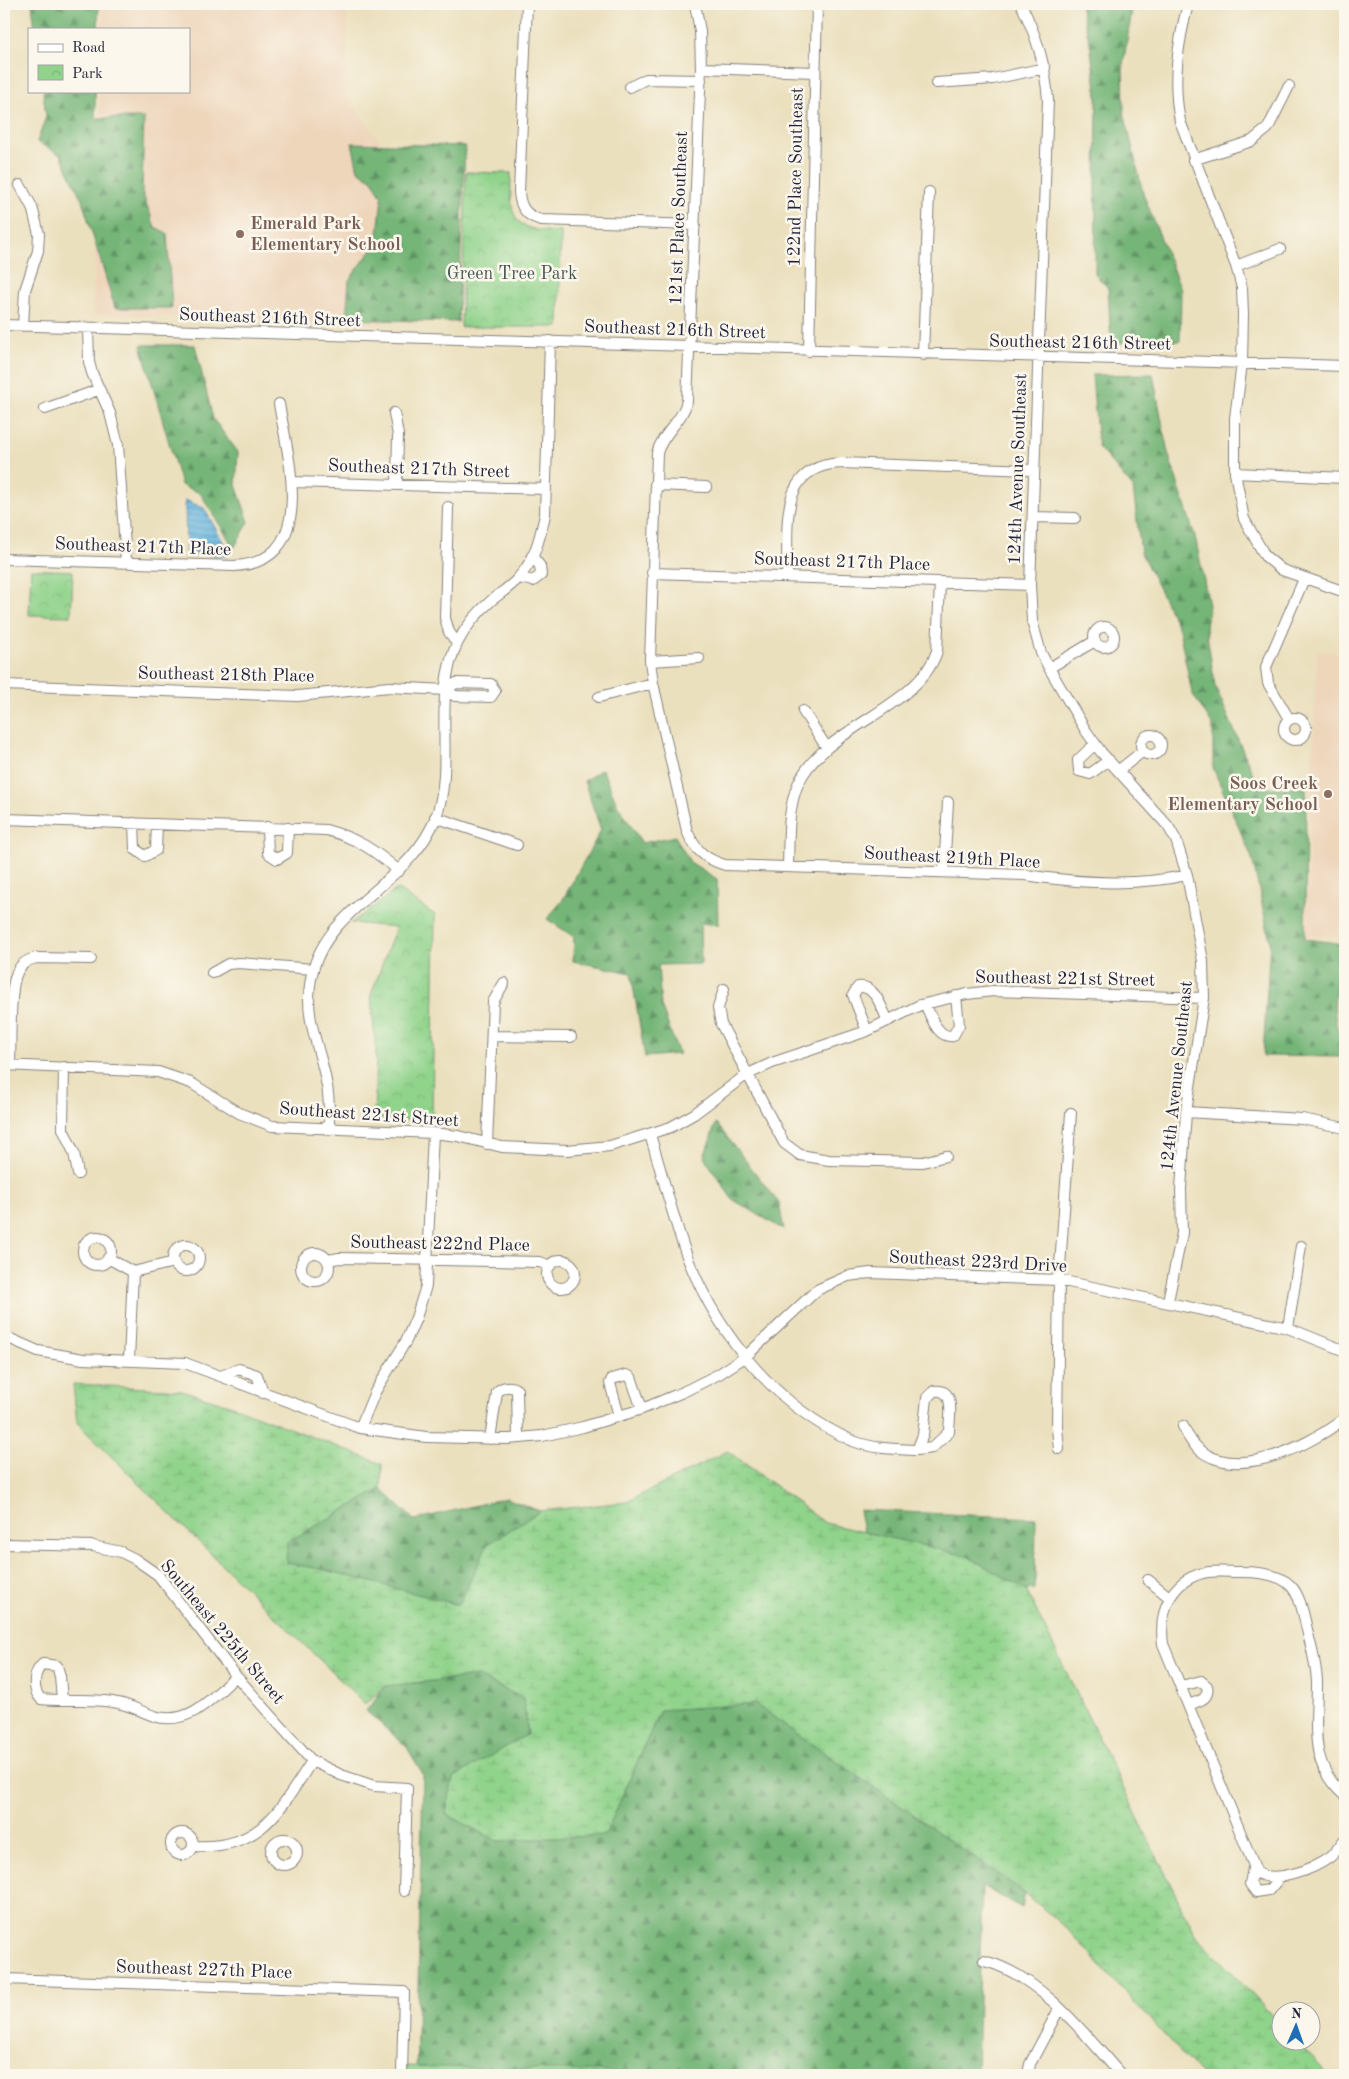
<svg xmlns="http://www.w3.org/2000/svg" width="1349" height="2079" viewBox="0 0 1349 2079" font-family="'Old Standard TT',serif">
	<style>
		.built { fill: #eed6bb }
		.forest { fill: url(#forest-firs); stroke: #4b6c59 }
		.wetland { fill: url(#wetland-marsh); stroke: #597a63 }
		.park { fill: url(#park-crowns); stroke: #597a63 }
		.water { fill: url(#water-rules); stroke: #446c8d }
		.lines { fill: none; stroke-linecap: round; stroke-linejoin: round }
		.minor-casing { stroke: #86817c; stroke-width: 12 }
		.minor { stroke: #fff; stroke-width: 10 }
		.education-dot { fill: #8d6e63; stroke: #fbf7ec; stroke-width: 2 }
		.labels { text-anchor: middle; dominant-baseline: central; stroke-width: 5; stroke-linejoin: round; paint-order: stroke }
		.street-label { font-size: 18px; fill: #22223b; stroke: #fbf7ec }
		.education-label { font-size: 18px; font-weight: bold; fill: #785e54; stroke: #fbf7ec; text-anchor: start }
		.park-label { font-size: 18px; fill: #435753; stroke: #fbf7ec }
	</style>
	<defs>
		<pattern id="forest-firs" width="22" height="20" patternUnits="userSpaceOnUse" patternTransform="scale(1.25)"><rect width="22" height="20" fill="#74b577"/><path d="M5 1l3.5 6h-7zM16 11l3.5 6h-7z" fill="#5f9363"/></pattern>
		<pattern id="wetland-marsh" width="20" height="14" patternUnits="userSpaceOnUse" patternTransform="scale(1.25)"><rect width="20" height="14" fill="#90d38b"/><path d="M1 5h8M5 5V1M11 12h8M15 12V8" fill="none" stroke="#7cb579"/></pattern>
		<pattern id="park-crowns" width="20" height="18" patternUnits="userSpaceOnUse" patternTransform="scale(1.25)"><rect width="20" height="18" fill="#90d38b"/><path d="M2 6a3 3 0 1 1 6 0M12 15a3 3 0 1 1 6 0" fill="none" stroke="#7cb579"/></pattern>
		<pattern id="water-rules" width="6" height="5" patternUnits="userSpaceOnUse" patternTransform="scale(1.25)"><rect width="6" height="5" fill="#65b5df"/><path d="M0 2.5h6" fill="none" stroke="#5393b6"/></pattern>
	</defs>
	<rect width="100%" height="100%" fill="#fbf7ec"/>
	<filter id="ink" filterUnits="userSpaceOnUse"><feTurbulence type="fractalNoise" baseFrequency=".02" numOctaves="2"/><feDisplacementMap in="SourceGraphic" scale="10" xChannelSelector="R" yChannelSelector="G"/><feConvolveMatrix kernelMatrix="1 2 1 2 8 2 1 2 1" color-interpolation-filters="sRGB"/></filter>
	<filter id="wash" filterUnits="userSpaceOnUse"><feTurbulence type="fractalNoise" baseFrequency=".0096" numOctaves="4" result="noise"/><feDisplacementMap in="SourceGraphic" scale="20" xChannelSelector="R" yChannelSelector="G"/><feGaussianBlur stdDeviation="1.12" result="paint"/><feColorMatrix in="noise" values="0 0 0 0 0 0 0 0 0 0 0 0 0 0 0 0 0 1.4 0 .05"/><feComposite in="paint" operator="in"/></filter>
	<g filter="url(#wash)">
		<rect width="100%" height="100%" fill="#ebe0be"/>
		<path class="built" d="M 102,4 L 348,4 L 346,95 L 388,153 L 382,324 L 93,314 L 100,91 L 189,91 L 189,29 L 102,29 Z
			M 1317,651 L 1345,653 L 1345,937 L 1305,936 Z"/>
		<path class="forest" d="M 32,4 L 99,4 L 98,29 L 35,29 Z
			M 1080,4 L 1133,4 L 1123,65 L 1124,112 L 1143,193 L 1181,290 L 1180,341 L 1111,343 L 1108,288 L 1095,274 L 1097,96 L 1090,43 Z
			M 43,91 L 95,91 L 95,118 L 144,118 L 142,192 L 155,227 L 167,233 L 172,308 L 115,308 L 82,200 L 61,155 L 37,142 L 46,117 Z
			M 352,143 L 465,146 L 458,322 L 346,319 L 349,280 L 377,243 L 382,197 L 372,180 L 358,170 Z
			M 141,345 L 195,345 L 213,419 L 238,452 L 236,485 L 249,522 L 234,548 L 200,493 L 181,485 Z
			M 1153,374 L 1168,453 L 1195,536 L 1209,605 L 1206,628 L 1215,686 L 1259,788 L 1306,788 L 1305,939 L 1345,944 L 1345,958 L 1341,961 C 1336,985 1331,1007 1338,1031 C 1341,1041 1345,1047 1345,1057 L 1263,1056 L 1270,941 L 1252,858 L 1213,768 L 1213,726 L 1192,693 L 1179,629 L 1141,553 L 1133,488 L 1098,447 L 1092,375 Z
			M 602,769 L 618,806 L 642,843 L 675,836 L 690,862 L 717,879 L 718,925 L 700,923 L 701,964 L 658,965 L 661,1006 L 679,1054 L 645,1057 L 631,973 L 573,961 L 574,937 L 547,919 L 562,901 L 601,830 L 584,781 Z
			M 716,1123 L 779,1203 L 784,1230 L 732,1199 L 704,1157 Z
			M 381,1489 L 414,1520 L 506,1498 L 540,1511 L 487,1545 L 459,1605 L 325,1570 L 286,1563 L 287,1542 Z
			M 859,1510 L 1036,1518 L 1035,1589 L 1026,1590 L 967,1556 L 863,1532 Z
			M 477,1676 L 523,1698 L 528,1734 L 453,1778 L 446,1814 L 498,1841 L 605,1835 L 660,1710 L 755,1704 L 1025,1893 L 1022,1908 L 982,1886 L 977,2075 L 416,2075 L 423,1774 L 406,1746 L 366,1711 L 385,1686 Z"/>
		<path class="wetland" d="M 73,1384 L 182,1390 L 235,1407 L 382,1464 L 381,1489 L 287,1542 L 286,1563 L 325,1570 L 459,1605 L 487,1545 L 540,1511 L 627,1502 L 728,1451 L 825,1523 L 967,1556 L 1026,1590 L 1195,1934 L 1281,2025 L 1282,2042 L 1297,2042 L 1321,2067 L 1326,2075 L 1201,2075 L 1069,1931 L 1025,1893 L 755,1704 L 660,1710 L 605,1835 L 498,1841 L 446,1814 L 453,1778 L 528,1734 L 523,1698 L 477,1676 L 385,1686 L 365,1704 L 77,1423 Z"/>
		<path class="park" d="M 466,172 L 511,173 C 510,218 511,231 561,232 L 559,327 L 461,327 Z
			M 31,569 L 73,571 L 71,616 L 29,615 Z
			M 397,889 L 435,915 L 432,1120 L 374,1119 L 376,1052 L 371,995 L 396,927 L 351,923 Z
			M 401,2066 L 729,2075 L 400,2075 Z"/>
		<path class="water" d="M 185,500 L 204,508 L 230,554 L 229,556 L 186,553 Z"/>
	</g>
	<g filter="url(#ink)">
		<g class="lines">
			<g class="minor-casing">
				<path id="minor" d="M 527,4 L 519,192 C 520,208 527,217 542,220 L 695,225
					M 695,4 L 700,31 L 701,68 L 687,401 C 682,422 663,432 657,453 L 650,661 L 653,683 L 687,831 C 695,850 705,859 725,865 L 1025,875 C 1078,883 1135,887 1187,875
					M 1021,4 C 1037,37 1045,63 1048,100 L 1030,585 L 1032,621 L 1041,653 L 1049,668 L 1086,731 L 1101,752 L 1168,826 L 1176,840 L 1187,875 L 1203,961 L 1204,998 L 1186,1112 L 1181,1189 L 1182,1233 L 1168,1301
					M 1188,4 C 1178,43 1172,80 1180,121 L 1236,266 L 1242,288 L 1243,314 L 1242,363 L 1235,418 L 1235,473 L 1244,519 L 1265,556 L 1282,570 L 1345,592
					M 701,68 L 815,72
					M 936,83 L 993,79 L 1045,68
					M 630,87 L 646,79 L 701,80
					M 1193,160 L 1252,141 L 1268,128 L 1289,86
					M 20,185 L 32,207 L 39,234 L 38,251 L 25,290 L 23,326
					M 1236,266 L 1280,249
					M 4,325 L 1345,366
					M 88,328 L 89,362 L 92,373 L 110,413 L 118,445 L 126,562
					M 809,351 L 817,4
					M 923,355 L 929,192
					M 45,409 L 98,390
					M 394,413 L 398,435 L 397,484
					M 1235,473 L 1345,478
					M 292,482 L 546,489
					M 655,485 L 706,487
					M 448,507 L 445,618 L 449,632 L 457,643
					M 1033,517 L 1075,518
					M 4,559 L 234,566 C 319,562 288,458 279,404
					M 652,573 L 1030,585
					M 787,576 C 789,528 776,466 841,463 L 1034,470
					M 519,578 L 533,581 L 541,575 L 540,566 L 532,556
					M1094 637a10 10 0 1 1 20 0a10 10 0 1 1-20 0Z
					M 650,661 L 699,658
					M 1049,668 L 1095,641
					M 456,683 L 491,684 L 495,691 L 491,697 L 455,696 L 446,690 Z
					M 4,685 L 298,696 L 389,687 L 446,690
					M 599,697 L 653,683
					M 803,711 L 827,748
					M1284 729a11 11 0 1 1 22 0a11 11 0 1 1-22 0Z
					M 1289,719 L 1268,683 L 1266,667 L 1304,579
					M1141 745a10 10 0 1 1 20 0a10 10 0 1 1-20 0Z
					M 1095,744 L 1078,760 L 1079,771 L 1090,774 L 1109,760
					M 1118,771 L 1143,751
					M 435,817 L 517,845
					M 4,819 L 326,830 C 357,838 374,850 399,871
					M 134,823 L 135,849 L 145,856 L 156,850 L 157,824
					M 267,827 L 268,853 L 277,859 L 287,853 L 288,828
					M 788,867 C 789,840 787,810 798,784 C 824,726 919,709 937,651 L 940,582
					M 944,872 L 948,802
					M 212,973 L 228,964 L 239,963 L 313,969
					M 724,989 L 718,1008 L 721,1024 L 784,1143 L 800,1155 L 829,1160 L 923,1162 L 946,1156
					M 925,1004 C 931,1016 937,1038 953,1036 L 959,1025 L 956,996
					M 867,1031 L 853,995 L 858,987 C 875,984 882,1009 888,1021
					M 492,1036 L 571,1037
					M 4,1065 L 158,1072 L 191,1083 L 239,1113 L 272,1126 L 433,1133 L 458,1136 L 502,1147 L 567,1150 L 610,1146 L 671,1127 L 694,1114 L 746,1075 L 772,1063 L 867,1031 L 920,1005 L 967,994 L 993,991 L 1204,998
					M 10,1065 C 11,1043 9,993 16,975 C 19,965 27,960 36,958 L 91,959
					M 64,1067 L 63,1129 L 74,1153 L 78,1174
					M 1186,1112 L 1302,1119 L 1345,1128
					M 329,1130 C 329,1113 330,1097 326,1081 C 320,1048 305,1020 310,985 C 320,906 409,888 436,817 C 456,763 431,694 458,642 C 466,626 479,611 493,599 C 502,592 512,586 519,577 C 535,560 540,537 545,515 L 550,341
					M 650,1135 C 663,1176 673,1219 688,1259 C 719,1336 776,1407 853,1441 C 873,1449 896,1449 917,1450 L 923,1435 L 927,1398 L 934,1391 C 957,1388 949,1418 949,1432 L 932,1448 L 917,1450
					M 487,1144 L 493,1002 L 504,983
					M83 1251a14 14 0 1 1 28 0a14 14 0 1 1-28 0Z
					M173 1258a13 13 0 1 1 26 0a13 13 0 1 1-26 0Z
					M301 1267a14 14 0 1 1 28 0a14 14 0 1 1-28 0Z
					M 108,1258 L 133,1272 L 174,1262
					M 328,1260 L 339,1258 L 540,1262 L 550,1266
					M547 1274a14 14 0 1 1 28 0a14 14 0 1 1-28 0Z
					M 1288,1328 L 1301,1246
					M 4,1336 L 38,1351 L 83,1359 L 185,1363 L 360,1428 L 426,1437 L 508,1439 L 542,1436 L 583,1427 L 642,1409 L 683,1392 L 719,1374 L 745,1357 L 817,1290 L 848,1276 L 870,1273 L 1059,1280 L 1288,1328 L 1345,1351
					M 129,1360 L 133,1272
					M 221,1376 L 239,1369 L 257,1375 L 263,1393
					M 619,1416 L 610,1383 L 612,1379 L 626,1375 L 631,1377 L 642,1409
					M 1183,1426 C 1211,1495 1304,1450 1345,1418
					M 360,1428 L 375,1392 L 406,1341 L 416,1318 L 426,1286 L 433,1133
					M 490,1439 L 497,1392 C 502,1386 511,1385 517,1390 L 518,1438
					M 1059,1449 L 1057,1428 L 1059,1280 L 1071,1113
					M 4,1544 L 93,1546 L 121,1552 L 135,1559 L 158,1575 L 236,1676 L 312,1761 L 341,1775 L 374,1786 L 407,1788 L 404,1891
					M 1148,1580 L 1169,1597
					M 1181,1686 L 1201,1681 L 1207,1686 C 1210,1700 1198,1701 1188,1705
					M 62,1700 L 60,1676 L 57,1666 L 43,1664 C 33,1672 32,1690 41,1699 C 66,1702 93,1697 118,1703 C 130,1705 142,1712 154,1716 C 189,1727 213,1697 236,1676
					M 1345,1796 C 1308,1764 1317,1728 1317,1684 C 1317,1664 1310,1644 1306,1625 C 1303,1612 1300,1596 1291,1586 C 1280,1574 1256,1572 1241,1572 C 1229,1572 1214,1570 1203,1573 C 1169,1582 1159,1613 1163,1644 L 1257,1873 C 1276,1883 1313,1870 1330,1857 C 1336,1852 1340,1845 1345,1839
					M171 1844a11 11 0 1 1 22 0a11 11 0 1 1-22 0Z
					M271 1852a13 13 0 1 1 26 0a13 13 0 1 1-26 0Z
					M 194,1846 C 261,1850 279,1811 312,1761
					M 1253,1868 L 1250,1884 L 1256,1892 L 1269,1890 L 1280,1877
					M 984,1961 C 1038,1974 1086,2035 1121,2075
					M 4,1979 L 404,1992 L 402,2075
					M 1028,2075 L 1030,2064 L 1059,2009"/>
			</g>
			<use href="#minor" class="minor"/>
		</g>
	</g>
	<g class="education-dot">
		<circle cx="240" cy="234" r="5"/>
		<circle cx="1328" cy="794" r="5"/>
	</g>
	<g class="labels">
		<g class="street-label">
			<text transform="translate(796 177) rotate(-89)">122nd Place Southeast</text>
			<text transform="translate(679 218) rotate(-88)">121st Place Southeast</text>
			<text transform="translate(270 318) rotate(2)">Southeast 216th Street</text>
			<text transform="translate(675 330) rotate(2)">Southeast 216th Street</text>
			<text transform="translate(1080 343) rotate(1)">Southeast 216th Street</text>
			<text transform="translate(419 469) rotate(2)">Southeast 217th Street</text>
			<text transform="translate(1018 469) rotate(-88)">124th Avenue Southeast</text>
			<text transform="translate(143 547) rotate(2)">Southeast 217th Place</text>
			<text transform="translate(842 562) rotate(2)">Southeast 217th Place</text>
			<text transform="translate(226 675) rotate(1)">Southeast 218th Place</text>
			<text transform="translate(952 858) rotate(3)">Southeast 219th Place</text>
			<text transform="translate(1065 979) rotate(1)">Southeast 221st Street</text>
			<text transform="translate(1177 1076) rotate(-84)">124th Avenue Southeast</text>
			<text transform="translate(369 1115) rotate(4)">Southeast 221st Street</text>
			<text transform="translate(440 1244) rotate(1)">Southeast 222nd Place</text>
			<text transform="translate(978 1262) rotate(3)">Southeast 223rd Drive</text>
			<text transform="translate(222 1632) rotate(50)">Southeast 225th Street</text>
			<text transform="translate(204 1970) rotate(2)">Southeast 227th Place</text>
		</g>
		<g class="education-label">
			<text x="250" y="224">Emerald Park<tspan x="250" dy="21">Elementary School</tspan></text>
			<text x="1318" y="784" text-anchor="end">Soos Creek<tspan x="1318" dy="21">Elementary School</tspan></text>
		</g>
		<g class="park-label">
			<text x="512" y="274">Green Tree Park</text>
		</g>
	</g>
	<rect width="1349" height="2079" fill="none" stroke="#fbf7ec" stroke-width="20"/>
	<rect x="28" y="28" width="162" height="65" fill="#fbf7ec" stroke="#a4a2a5"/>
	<rect x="38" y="44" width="25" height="8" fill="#ffffff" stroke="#a4a2a5"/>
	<text x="72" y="52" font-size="15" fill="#22223b">Road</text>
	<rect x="38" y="65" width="25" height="15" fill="url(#park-crowns)" stroke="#a4a2a5"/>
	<text x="72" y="78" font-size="15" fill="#22223b">Park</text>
	<g transform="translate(1296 2026) rotate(2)"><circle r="24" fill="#fbf7ec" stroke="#a4a2a5"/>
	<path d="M0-4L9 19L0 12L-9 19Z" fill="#1f6fb2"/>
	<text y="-8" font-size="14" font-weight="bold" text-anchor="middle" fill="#22223b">N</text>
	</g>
</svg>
